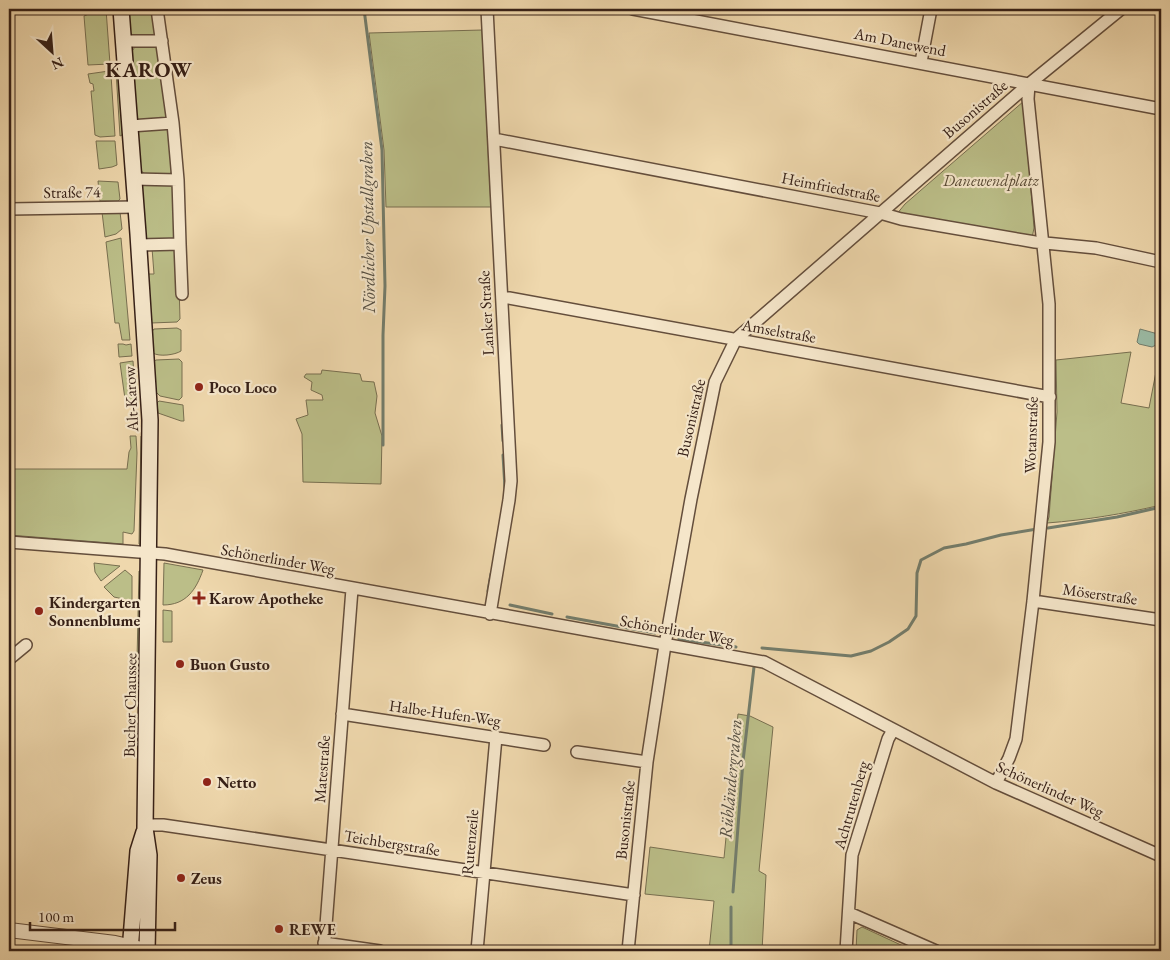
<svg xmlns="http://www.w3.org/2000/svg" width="1170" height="960" viewBox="0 0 1170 960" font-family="'EB Garamond',serif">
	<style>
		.green { fill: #bbbe88; stroke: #786f50 }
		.water { fill: #9bbba5; stroke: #737d6c }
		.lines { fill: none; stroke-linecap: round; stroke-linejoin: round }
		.stream { stroke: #737d6c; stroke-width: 3 }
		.minor-casing { stroke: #644e3c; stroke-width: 14 }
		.tertiary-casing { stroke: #644e3c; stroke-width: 16 }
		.secondary-casing { stroke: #362017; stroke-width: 18 }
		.minor { stroke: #f5e6ca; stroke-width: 11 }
		.tertiary { stroke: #f5e6ca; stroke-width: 14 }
		.secondary { stroke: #f5e6ca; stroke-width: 15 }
		.poi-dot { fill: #8f2418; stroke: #f5e6ca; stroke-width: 2 }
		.labels { text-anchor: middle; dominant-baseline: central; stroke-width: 4.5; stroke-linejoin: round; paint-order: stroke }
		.street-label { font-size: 16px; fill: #362017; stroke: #f5e6ca }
		.park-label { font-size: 16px; font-style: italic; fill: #574833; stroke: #f5e6ca }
		.poi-label { font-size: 16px; font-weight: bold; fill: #362017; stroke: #f5e6ca; text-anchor: start }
		.water-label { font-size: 18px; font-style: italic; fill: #544e42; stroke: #f5e6ca }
		.district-label { font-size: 21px; font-weight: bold; letter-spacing: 1px; fill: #362017; stroke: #f5e6ca }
	</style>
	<rect width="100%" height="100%" fill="#efd8ad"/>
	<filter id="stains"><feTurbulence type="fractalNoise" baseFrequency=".004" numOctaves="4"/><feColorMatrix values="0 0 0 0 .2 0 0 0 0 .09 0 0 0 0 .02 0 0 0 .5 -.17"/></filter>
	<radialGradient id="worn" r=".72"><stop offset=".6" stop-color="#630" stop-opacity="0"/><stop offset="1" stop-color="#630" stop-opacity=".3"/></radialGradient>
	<path class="green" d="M 101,9 L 106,9 L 110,64 L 88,65 L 84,16 Z
		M 128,9 L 154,9 L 158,35 L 154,38 L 136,37 L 130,33 Z
		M 482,30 L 491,207 L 386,207 L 384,150 L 369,33 Z
		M 136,45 L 156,45 L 160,50 L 170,117 L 166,121 L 139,122 L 136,119 L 131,53 Z
		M 109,71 L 111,75 L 115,136 L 100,137 L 95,135 L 91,91 L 94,91 L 93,84 L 90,83 L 88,74 Z
		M 116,71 L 121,72 L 126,133 L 120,136 Z
		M 1024,101 L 1034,228 L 1032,238 L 896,215 L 905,204 Z
		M 167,126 L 170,129 L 175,172 L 170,177 L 149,177 L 140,170 L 137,132 L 141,128 Z
		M 96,141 L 115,141 L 117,165 L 112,167 L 99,169 Z
		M 98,181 L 118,182 L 120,199 L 118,201 L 100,201 Z
		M 172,183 L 176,186 L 175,241 L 148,242 L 145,239 L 141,185 Z
		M 102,212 L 120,212 L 122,229 L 116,234 L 105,237 Z
		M 121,238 L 130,340 L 122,340 L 119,323 L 115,323 L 106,242 Z
		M 175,247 L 178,250 L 180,319 L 177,322 L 151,323 L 147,274 L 154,274 L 152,248 Z
		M 177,328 L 181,330 L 181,351 C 175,355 159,357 153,353 L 151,333 L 154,329 Z
		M 123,344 L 126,345 L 131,344 L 132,356 L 119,357 L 118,344 Z
		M 1161,346 L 1161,505 C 1123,514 1086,520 1047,523 L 1049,517 L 1057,412 L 1056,360 L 1131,352 L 1121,403 L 1149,408 Z
		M 179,359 L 182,362 L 182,397 L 179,400 L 160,396 L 156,392 L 153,362 L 156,360 Z
		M 133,361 L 136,404 L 126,406 L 120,363 Z
		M 322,370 L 360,374 L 362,381 L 374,382 L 377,396 L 375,413 L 382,436 L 381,484 L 303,482 L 302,434 L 296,419 L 308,415 L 306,400 L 323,400 L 322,395 L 311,390 L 312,382 L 304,377 L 306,374 L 321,374 Z
		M 159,401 L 183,405 L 184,421 L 181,421 L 158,413 L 157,403 Z
		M 130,436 L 136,436 L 137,453 L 134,531 L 132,534 L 123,532 L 123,544 L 9,535 L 9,469 L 127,469 L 129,452 L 131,448 Z
		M 141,436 L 143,437 L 141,545 L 139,544 Z
		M 94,563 L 120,566 L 101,581 L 95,572 Z
		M 164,563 L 203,570 C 196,590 186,605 163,605 Z
		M 125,570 L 132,576 L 132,601 L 114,597 L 104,587 Z
		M 139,571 L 143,571 L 143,655 L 137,660 Z
		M 163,610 L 172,611 L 172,642 L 163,642 Z
		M 738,714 L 750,716 L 773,727 L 759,871 L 766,875 L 762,951 L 709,951 L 714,901 L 645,894 L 650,847 L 724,858 Z
		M 862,927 L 914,951 L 856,951 L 857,930 Z"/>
	<path class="water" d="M 1140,329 L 1158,334 L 1156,345 L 1152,347 L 1139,344 L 1137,342 Z"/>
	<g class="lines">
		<path class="stream" d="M 364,9 L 382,150 L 385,286 L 383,335 L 383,445
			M 502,425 L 503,441
			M 503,455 L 505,488
			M 1048,528 L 1117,517 L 1161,507
			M 488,591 L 491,574
			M 510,605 L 552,614
			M 567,617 L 655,633
			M 679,639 L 722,645
			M 731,646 L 736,647
			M 762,648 L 851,656 L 871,651 L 889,642 L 908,629 L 916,616 L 917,573 L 921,560 L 944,548 L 966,544 L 1001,535 L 1037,529
			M 733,892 L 743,761 L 754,667
			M 731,951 L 731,907"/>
		<g class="minor-casing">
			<path id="minor" d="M 157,9 L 173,123 L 178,180 L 180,244
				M 487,9 L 511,481 L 509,500 L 490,614
				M 633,9 L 1161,109
				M 124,41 L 162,41
				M 921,62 L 931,9
				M 130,126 L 173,123
				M 494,139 L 880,213 L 901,219 L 1035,242 L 1096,248 L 1161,262
				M 134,179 L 178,180
				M 9,209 L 136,207
				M 139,245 L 180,244 L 182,294
				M 502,298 L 509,298 L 1050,397
				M 9,542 L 165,554 L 764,662 L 996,783 L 1161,856
				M 1033,601 L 1161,620
				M 9,659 L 26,645
				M 342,714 L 544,745
				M 577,752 L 647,762
				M 996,783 L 1009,758 L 1016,739 L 1033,601 L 1049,442 L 1049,304 L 1028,99 L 1029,84
				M 145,825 L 163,825 L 204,831 L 634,895
				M 849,913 L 936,951
				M 324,943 L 380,951
				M 324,951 L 352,589
				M 477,951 L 496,737
				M 628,951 L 647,762 L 665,645 L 691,499 L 715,382 L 736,339 L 1029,84 L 1121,9
				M 846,951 L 852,855 L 888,739 L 893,730"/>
		</g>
		<g class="tertiary-casing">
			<path id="tertiary" d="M 9,930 L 115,943 L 142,949"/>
		</g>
		<g class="secondary-casing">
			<path id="secondary" d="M 121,9 L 138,234 L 150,420 L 145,828 L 149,855 L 147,951
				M 130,951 L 138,851 L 144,832"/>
		</g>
		<use href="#minor" class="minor"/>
		<use href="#tertiary" class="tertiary"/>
		<use href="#secondary" class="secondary"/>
	</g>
	<g class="poi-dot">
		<circle cx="199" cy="387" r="5"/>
		<path d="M196.5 590.5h5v5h5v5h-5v5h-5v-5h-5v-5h5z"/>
		<circle cx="39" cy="611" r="5"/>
		<circle cx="180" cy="664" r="5"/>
		<circle cx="207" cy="782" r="5"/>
		<circle cx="181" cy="878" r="5"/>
		<circle cx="279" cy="929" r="5"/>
	</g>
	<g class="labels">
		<g class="street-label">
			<text transform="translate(900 42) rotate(11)">Am Danewend</text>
			<text transform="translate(975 109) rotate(-41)">Busonistraße</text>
			<text transform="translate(831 187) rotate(11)">Heimfriedstraße</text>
			<text transform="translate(72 192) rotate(-1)">Straße 74</text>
			<text transform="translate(486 313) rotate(-93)">Lanker Straße</text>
			<text transform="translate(779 331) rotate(10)">Amselstraße</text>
			<text transform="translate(131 399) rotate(-93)">Alt-Karow</text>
			<text transform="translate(691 418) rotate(-77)">Busonistraße</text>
			<text transform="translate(1031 435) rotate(-88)">Wotanstraße</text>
			<text transform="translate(278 559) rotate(10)">Schönerlinder Weg</text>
			<text transform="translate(1100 594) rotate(8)">Möserstraße</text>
			<text transform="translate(677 630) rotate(10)">Schönerlinder Weg</text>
			<text transform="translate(130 705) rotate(-89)">Bucher Chaussee</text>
			<text transform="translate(445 713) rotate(8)">Halbe-Hufen-Weg</text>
			<text transform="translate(322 769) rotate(-86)">Matestraße</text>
			<text transform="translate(1050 789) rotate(24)">Schönerlinder Weg</text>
			<text transform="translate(851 805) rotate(-74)">Achtrutenberg</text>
			<text transform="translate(625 820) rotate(-84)">Busonistraße</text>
			<text transform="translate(470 842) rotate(-85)">Rutenzeile</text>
			<text transform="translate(392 843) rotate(9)">Teichbergstraße</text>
		</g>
		<g class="park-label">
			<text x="991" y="180">Danewendplatz</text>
		</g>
		<g class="poi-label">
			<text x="209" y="387">Poco Loco</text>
			<text x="209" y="598">Karow Apotheke</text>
			<text x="49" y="602">Kindergarten<tspan x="49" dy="18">Sonnenblume</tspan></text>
			<text x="190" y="664">Buon Gusto</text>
			<text x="217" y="782">Netto</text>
			<text x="191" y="878">Zeus</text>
			<text x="289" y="929">REWE</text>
		</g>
		<g class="water-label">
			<text transform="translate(367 227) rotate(-91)">Nördlicher Upstallgraben</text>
			<text transform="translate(730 779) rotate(-85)">Rübländergraben</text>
		</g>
		<g class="district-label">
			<text x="149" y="69">KAROW</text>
		</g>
	</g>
	<rect width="1170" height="960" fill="none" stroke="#efd8ad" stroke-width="30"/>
	<rect x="10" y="10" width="1150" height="940" fill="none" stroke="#362017" stroke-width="2.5"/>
	<rect x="15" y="15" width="1140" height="930" fill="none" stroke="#362017"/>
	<g transform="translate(52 52) rotate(154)" stroke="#f5e6ca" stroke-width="4" paint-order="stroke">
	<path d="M0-4L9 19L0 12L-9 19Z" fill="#362017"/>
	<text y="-8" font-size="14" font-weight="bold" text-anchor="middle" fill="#362017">N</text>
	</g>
	<path d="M30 922v8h145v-8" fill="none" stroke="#362017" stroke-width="2.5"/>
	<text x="38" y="922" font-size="15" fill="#362017" stroke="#f5e6ca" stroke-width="4" paint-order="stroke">100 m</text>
	<rect width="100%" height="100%" filter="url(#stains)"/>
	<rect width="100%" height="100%" fill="url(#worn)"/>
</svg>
